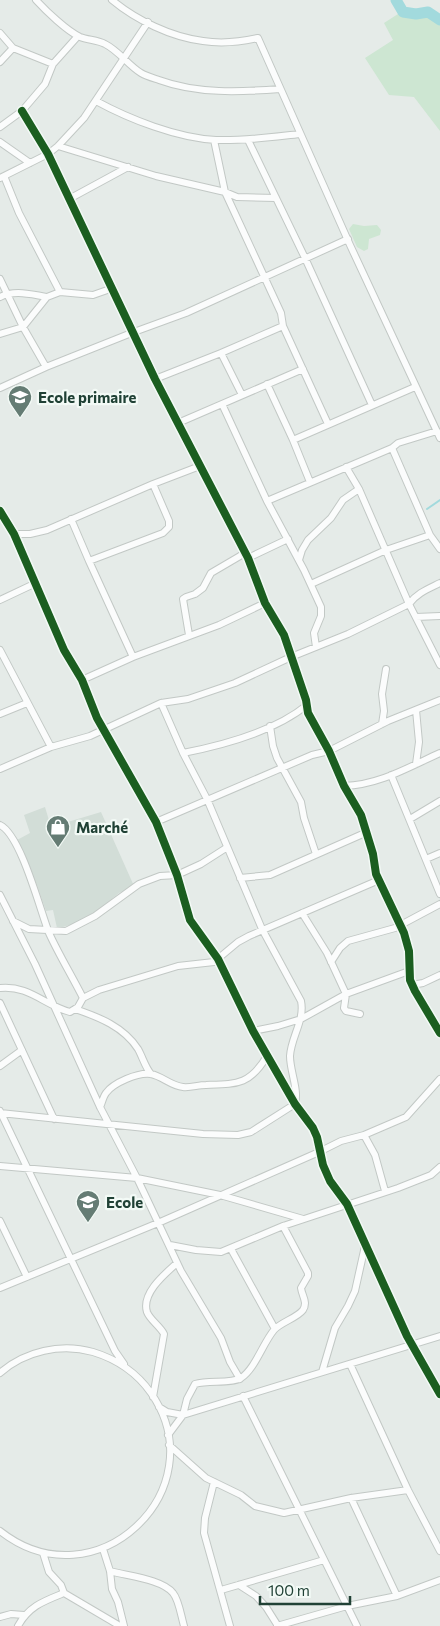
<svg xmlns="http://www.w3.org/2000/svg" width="440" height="1626" viewBox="0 0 440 1626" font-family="Commissioner,sans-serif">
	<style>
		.built { fill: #d2ddd7 }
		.green { fill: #cde6d2 }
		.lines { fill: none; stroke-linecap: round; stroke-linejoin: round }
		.stream { stroke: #a2dadd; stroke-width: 2 }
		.river { stroke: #a2dadd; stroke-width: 11 }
		.minor-casing { stroke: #c2c8c5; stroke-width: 8 }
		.minor { stroke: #fbfcfc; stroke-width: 6 }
		.cycleway-casing { stroke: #f3faf6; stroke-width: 11 }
		.cycleway { stroke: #1b5e20; stroke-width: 8 }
		.labels { text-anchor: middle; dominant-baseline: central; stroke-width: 4.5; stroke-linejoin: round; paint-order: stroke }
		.poi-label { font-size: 15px; font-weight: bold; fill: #204135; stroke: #f3faf6; text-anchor: start }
	</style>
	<rect width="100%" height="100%" fill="#e5ebe8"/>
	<path class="built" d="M 45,807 L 51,827 L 101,812 L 134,886 L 119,893 L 97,911 L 76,923 L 63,927 L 57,928 L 53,910 L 46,911 L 37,885 L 17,840 L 30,833 L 24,815 Z"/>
	<path class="green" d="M 398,14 L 412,18 L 425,14 L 440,25 L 440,131 L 414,97 L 389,95 L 365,58 L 393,40 L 384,23 Z
		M 353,224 L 364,226 L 377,225 L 381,230 L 380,235 L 369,239 L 368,249 L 364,251 L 357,247 L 349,229 Z"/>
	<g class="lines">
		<path class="stream" d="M 427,509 L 440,500"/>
		<path class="river" d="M 396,0 L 403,12 L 416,14 L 428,12 L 440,20"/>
		<g class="minor-casing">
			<path id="minor" d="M 36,0 C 46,11 67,31 80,37 C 88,40 98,40 105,44 C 119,51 128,65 141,73 C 146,76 153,78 159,80 C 197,94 240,92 280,89
				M 112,0 C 136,20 171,37 203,41 C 222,44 240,42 258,38 L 350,245 L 440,438
				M 0,33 L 13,48 L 53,64
				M 0,62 L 13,48
				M 96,101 C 129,119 177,138 216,140 C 244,141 272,137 300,134
				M 22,111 L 48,154 L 155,379 L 248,558 L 265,603 L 284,635 L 306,700 L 308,713 L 329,751 L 344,786 L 361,815 L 373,854 L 376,874 L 404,933 L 409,951 L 410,980 L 415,991 L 440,1033
				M 0,127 L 22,111 L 45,84 L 53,64 L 78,36
				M 214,140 L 225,192 L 281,313 L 283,326 L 328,424
				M 248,140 L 305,258 L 372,405
				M 0,142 L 30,163
				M 58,146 L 156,176 L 225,192 L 237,197 L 276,198
				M 4,176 L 19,213 L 60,292
				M 0,178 L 48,154 L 58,146 L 84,118 L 148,22
				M 69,199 L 128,167
				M 0,279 L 23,327 L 46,367
				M 0,297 C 13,290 32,294 47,297
				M 0,334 L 23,327 L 47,297 L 60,292 L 93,295 L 113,288
				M 221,353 L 242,395
				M 155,379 L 221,353 L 283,326
				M 267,384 L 293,440 L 310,482
				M 0,388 L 46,367 L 134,332 L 186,313 L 348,239
				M 222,404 L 267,501 L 304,570 L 321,607 L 321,616 L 314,633 L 316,647
				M 178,423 L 303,369
				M 293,440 L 415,387
				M 392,448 L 430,535 L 440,549
				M 346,467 L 359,489 L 409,604 L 440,665
				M 267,501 L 392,448 L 398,443 L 437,431
				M 0,511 L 14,534 L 64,650 L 82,680 L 97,718 L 156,822 L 177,875 L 190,920 L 218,959 L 253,1031 L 295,1104 L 313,1128 L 317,1137 L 323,1165 L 330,1181 L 347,1204 L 407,1336 L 440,1394
				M 71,519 L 89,561 L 133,657
				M 14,534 L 30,534 L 47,530 L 153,484 L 200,466
				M 248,558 L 288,539
				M 299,560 L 302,550 L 308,540 L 331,518 L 343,500 L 359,489
				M 89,561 L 163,533 L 169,527 L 169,521 L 153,484
				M 311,584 L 386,550 L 430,535
				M 0,600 L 36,583
				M 416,617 L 440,616
				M 189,635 L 183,599 L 186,597 L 195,594 L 203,588 L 211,573 L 240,556 L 244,552
				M 0,650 L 51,747
				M 82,680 L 133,657 L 219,625 L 265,603
				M 416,710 L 419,742 L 416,764
				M 0,714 L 27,703
				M 382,724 L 384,711 L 382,694 L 386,669
				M 270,726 L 273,746 L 277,758 L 301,802 L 304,818 L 316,854
				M 183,753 C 224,745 274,732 307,705
				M 0,769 L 51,747 L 90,736 L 161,703 L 188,699 L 235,683 L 291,657 L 348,634 L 409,604 C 417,593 428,589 440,583
				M 391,775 L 440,894
				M 344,786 C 379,785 409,767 440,753
				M 410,819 L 440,801
				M 156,822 L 312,755 L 329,751 L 388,721 L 440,700
				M 0,825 C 21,835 40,910 49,933 C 59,955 72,976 83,998
				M 426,859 L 440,853
				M 240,878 L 270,875 L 365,833
				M 0,895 L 35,964 L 100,1107 L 137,1178 L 181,1271 L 221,1338 L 230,1362 L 240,1379
				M 302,913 L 327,953 L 346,994 L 344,1008 L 346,1011 L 360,1014
				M 13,921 L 29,929 L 66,931 L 95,916 L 139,884 L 160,876 L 177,875 L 201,864 L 226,848
				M 331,962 L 340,948 L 348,941 L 395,928 L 440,904
				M 412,985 L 423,983 L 440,975
				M 0,988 C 29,985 44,1005 70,1012 L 78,1007 L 83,998 L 99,990 L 178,966 L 214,962 L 238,942 L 249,936 L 379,880
				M 0,1003 L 54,1119
				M 75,1009 C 99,1017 124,1027 138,1049 C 143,1058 145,1067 151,1074
				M 253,1031 L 278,1026 L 301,1019 L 346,994 L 409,971
				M 0,1066 L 22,1050
				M 100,1107 C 102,1103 103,1097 106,1093 C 113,1083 138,1072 151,1074 C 162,1076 171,1086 183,1087 C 190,1088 198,1085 206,1085 C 237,1084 250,1085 267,1056
				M 0,1111 L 115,1351 L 124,1364
				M 0,1113 L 203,1134 L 238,1135 L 251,1132 L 295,1104 C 299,1089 290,1072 290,1056 C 291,1037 305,1020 301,1001 L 262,929 L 207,799 L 183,753 L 161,703
				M 364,1135 L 375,1155 L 385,1191
				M 0,1166 L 137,1178 L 220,1195 L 303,1219
				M 0,1221 L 27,1277
				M 170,1245 L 196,1250 L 221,1252 L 283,1226 L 398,1188 L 431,1175 L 440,1167
				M 231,1249 L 275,1329
				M 0,1288 L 158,1223 L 319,1152 L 341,1141 L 364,1135 L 406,1117 L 440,1079
				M 350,1364 L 408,1490 L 440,1551
				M 322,1372 L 335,1328 L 348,1306 L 355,1291 L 365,1246
				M 0,1373 C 25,1351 61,1343 93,1352 C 116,1359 137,1373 151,1393 C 218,1490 95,1606 0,1531
				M 243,1396 L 357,1626
				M 153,1397 L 164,1334 C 160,1326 150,1320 147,1312 C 141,1293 166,1273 177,1263
				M 159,1407 L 167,1412 L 183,1415 L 440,1336
				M 168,1435 L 183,1415 L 187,1399 L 195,1384 C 209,1380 231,1384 241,1378 C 255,1369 263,1343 274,1330 C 281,1322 297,1318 303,1310 C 308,1302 302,1296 301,1288 L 308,1276 L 308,1273 L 283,1226
				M 169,1445 L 206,1478 L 241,1495 L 255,1506 L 284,1513 L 351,1498 L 408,1490
				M 214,1482 L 205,1518 L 204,1533 L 230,1626
				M 351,1498 L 397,1596
				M 103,1549 L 110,1571 L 112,1589 L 118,1602 L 124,1626
				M 110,1571 C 127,1576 162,1579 173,1593 C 179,1600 181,1616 184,1626
				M 239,1585 L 256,1596 L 266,1607 L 278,1626
				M 221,1590 L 324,1560
				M 64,1593 L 120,1626
				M 0,1617 L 11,1614 L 24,1615
				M 18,1626 C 29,1606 44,1601 64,1593 L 61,1585 L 49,1572 L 43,1553
				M 277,1626 L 347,1606 L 397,1596 L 440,1580"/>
		</g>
		<use href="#minor" class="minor"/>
		<g class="cycleway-casing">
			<path id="cycleway" d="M 22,111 L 48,154 L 155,379 L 248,558 L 265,603 L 284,635 L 306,700 L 308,713 L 329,751 L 344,786 L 361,815 L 373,854 L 376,874 L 404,933 L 409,951 L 410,980 L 415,991 L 440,1033
				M 0,511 L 14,534 L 64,650 L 82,680 L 97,718 L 156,822 L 177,875 L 190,920 L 218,959 L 253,1031 L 295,1104 L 313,1128 L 317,1137 L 323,1165 L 330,1181 L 347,1204 L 407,1336 L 440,1394"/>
		</g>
		<use href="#cycleway" class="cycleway"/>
	</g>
	<defs>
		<g id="school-pin" transform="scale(1.25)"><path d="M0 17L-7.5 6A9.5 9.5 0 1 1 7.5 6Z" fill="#657c74" stroke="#f3faf6"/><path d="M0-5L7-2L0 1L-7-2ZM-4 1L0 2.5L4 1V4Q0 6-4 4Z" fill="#fff"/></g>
		<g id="shop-pin" transform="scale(1.25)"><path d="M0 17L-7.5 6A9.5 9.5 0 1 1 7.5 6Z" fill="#657c74" stroke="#f3faf6"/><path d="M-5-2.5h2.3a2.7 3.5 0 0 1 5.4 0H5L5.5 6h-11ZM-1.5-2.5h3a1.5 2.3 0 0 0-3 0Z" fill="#fff"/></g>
	</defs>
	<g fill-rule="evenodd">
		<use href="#school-pin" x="20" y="397"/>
		<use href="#shop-pin" x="58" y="827"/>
		<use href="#school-pin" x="88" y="1202"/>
	</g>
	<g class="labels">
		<g class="poi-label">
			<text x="38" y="397">Ecole primaire</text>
			<text x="76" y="827">Marché</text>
			<text x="106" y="1202">Ecole</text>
		</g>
	</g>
	<path d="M260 1596v8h90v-8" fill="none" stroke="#204135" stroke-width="2.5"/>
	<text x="268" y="1596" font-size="15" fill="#204135" stroke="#f3faf6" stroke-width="4" paint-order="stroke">100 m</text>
</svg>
